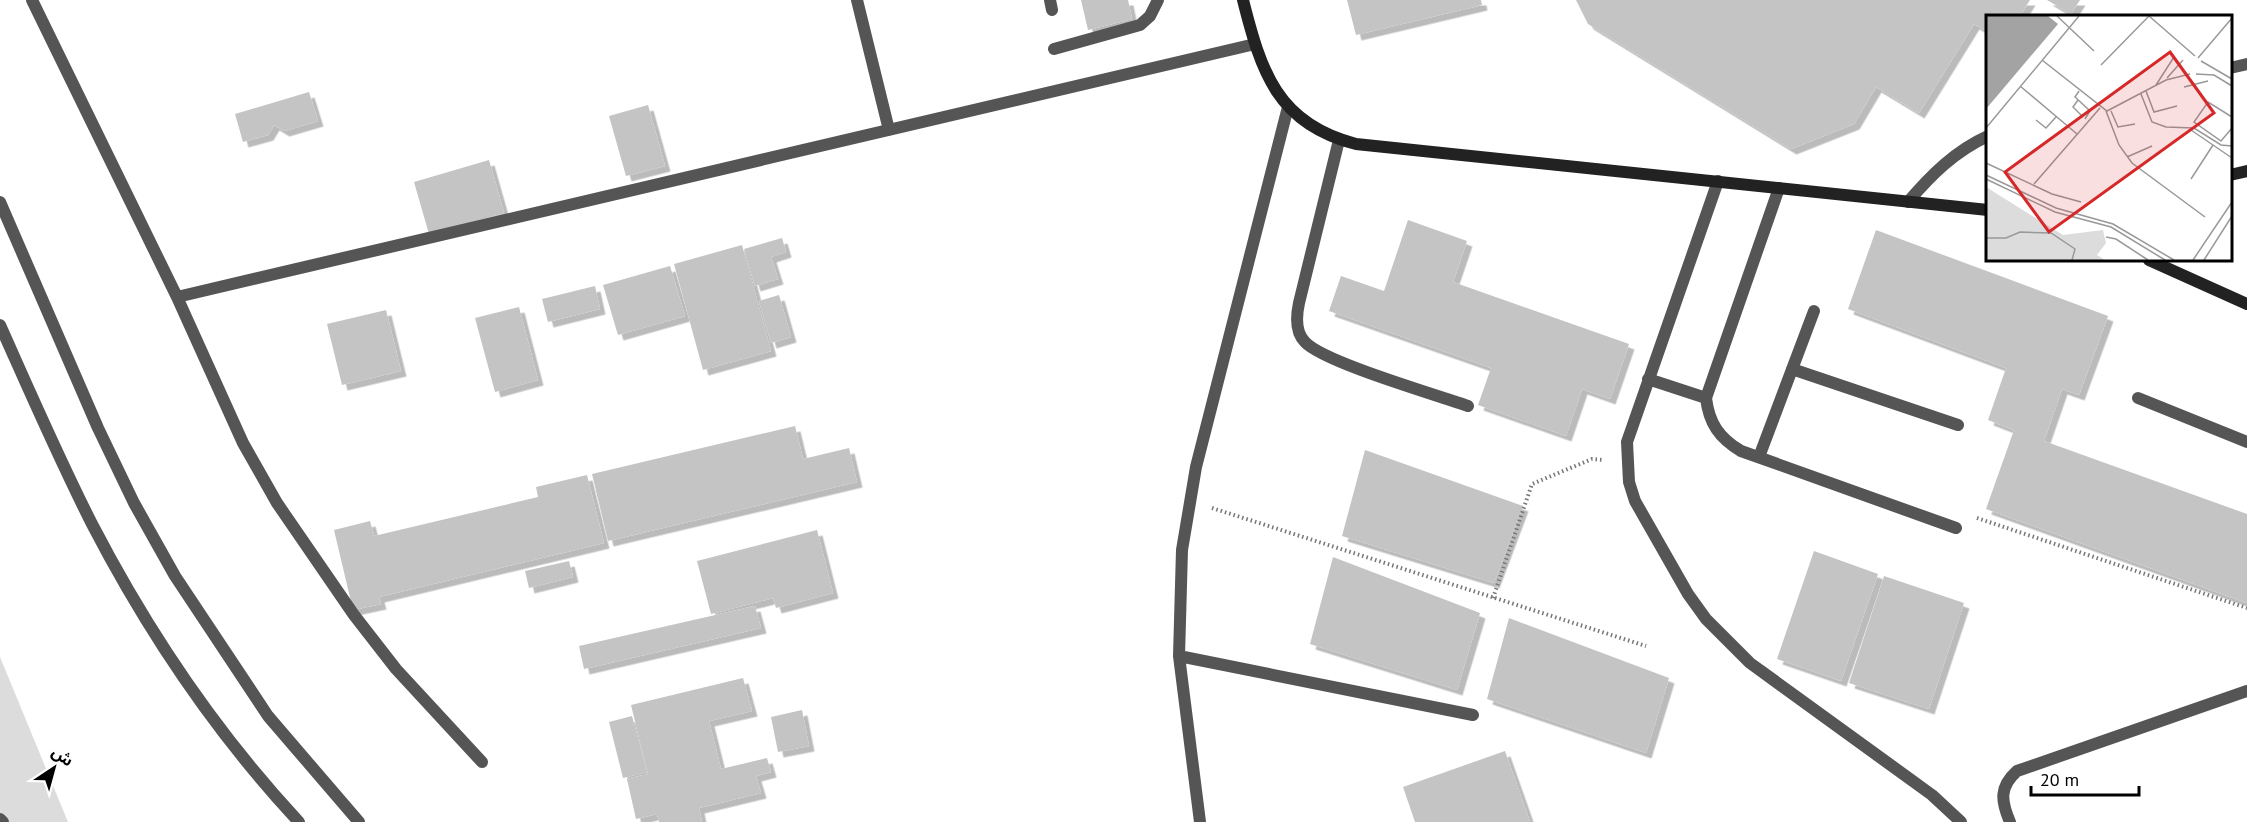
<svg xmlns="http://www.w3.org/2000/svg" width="2247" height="822" viewBox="0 0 2247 822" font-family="'PT Sans','Noto Sans Arabic',sans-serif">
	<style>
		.green { fill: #dcdcdc }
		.building { fill: #c4c4c4; filter: url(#shadow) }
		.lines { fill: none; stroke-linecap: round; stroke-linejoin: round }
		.path { stroke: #777; stroke-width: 4; stroke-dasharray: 1.5 3; stroke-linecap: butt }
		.lane { stroke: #555; stroke-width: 12 }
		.street { stroke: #555; stroke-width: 12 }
		.secondary { stroke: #222; stroke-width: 12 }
		.inset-road { fill: none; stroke: #999; stroke-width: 1.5 }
		.view { fill: #d62828; fill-opacity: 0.15; stroke: #d62828; stroke-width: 3 }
		.inset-edge { fill: none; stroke: #000; stroke-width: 3 }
	</style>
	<defs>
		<filter id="shadow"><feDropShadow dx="5.5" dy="5.5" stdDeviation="0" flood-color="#0004"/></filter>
	</defs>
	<rect width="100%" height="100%" fill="#fff"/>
	<path class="green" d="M 0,657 L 68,822 L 0,822 Z"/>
	<path class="building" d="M 1081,0 L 1128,0 L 1132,19 L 1088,30 Z
		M 1347,0 L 1481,0 L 1482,5 L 1356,35 Z
		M 1576,0 L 2030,0 L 2020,16 L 1988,16 L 1988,32 L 1974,24 L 1919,113 L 1876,87 L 1854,124 L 1791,149 L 1588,24 Z
		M 2047,0 L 2080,0 L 2071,14 Z
		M 309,92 L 318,121 L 284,131 L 274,125 L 268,135 L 243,142 L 235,114 Z
		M 648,105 L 665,166 L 626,176 L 609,116 Z
		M 489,160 L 504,213 L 429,234 L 414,182 Z
		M 1408,220 L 1467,241 L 1453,282 L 1629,344 L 1610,399 L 1582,389 L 1566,436 L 1478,405 L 1491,368 L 1329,311 L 1341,276 L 1384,291 Z
		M 1876,230 L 2108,316 L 2079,395 L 2062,389 L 2044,441 L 2247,514 L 2247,603 L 1986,509 L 2014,430 L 1988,420 L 2006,368 L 1848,309 Z
		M 782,238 L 786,252 L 771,257 L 778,279 L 755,286 L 744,249 Z
		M 742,245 L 771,351 L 703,370 L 674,264 Z
		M 670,266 L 685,316 L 618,335 L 603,285 Z
		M 595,286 L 600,309 L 548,322 L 542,299 Z
		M 779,295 L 791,337 L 771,343 L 759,301 Z
		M 519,307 L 538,380 L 495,392 L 475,318 Z
		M 386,310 L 401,371 L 342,385 L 327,324 Z
		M 795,426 L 803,459 L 849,448 L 857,482 L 608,541 L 592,474 Z
		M 1365,450 L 1523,506 L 1494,583 L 1342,536 Z
		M 587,475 L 604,543 L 379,597 L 381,604 L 353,610 L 334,530 L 370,521 L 374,536 L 538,497 L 536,487 Z
		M 817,530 L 833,593 L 776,608 L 773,598 L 711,614 L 697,561 Z
		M 1814,551 L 1878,574 L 1841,681 L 1777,659 Z
		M 1333,557 L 1480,613 L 1457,690 L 1310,644 Z
		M 569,561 L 573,577 L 529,588 L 525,571 Z
		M 1884,576 L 1964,603 L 1929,709 L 1849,683 Z
		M 755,606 L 761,628 L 584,669 L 579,646 Z
		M 1509,618 L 1669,678 L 1646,753 L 1487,699 Z
		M 743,678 L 752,711 L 709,721 L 721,769 L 767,758 L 771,772 L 756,776 L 761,793 L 699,808 L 702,822 L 659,822 L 657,814 L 636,819 L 627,779 L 648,774 L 631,705 Z
		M 802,710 L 809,746 L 778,752 L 771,717 Z
		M 632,716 L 647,772 L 623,778 L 609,722 Z
		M 1505,751 L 1530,822 L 1415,822 L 1403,787 Z"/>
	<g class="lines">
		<path class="path" d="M 1212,508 L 1646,646
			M 1977,518 L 2247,608
			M 1493,598 L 1532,484 L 1592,459 L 1604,460"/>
		<path class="lane" d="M 32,0 L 177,297 L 243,443 L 277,503 L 354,615 L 396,669 L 482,762
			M 857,0 L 889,130
			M 1050,0 L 1052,10
			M 1054,49 L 1140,25 L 1150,16 L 1158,0
			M 2230,68 L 2247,64
			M 1339,140 L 1299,303 C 1296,317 1295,332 1305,342 C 1323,362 1437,395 1468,406
			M 1718,181 L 1627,442 L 1629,482 L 1635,501 L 1688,594 L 1706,619 L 1750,663 L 1932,795 L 1961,822
			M 1779,188 L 1706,398 C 1709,423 1719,438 1741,451 L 1956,528
			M 1908,202 C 1931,175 1955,151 1988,136
			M 177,297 L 1255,44
			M 1792,369 L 1958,425
			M 1648,379 L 1706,398
			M 2138,398 L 2247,442
			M 1759,457 L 1814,311
			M 1179,656 L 1473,715
			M 0,819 L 3,822
			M 1200,822 L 1179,656 L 1182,550 L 1196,467 L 1288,107
			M 2010,822 C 2001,801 1999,787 2017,771 L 2247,691"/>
		<path class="street" d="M 0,202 L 98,428 L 134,503 L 175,576 L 268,716 L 359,822
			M 0,325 C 30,392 59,459 92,524 C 147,630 217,734 299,822"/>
		<path class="secondary" d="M 1243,0 C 1261,71 1277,124 1356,144 L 1988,210
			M 2230,175 L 2247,171
			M 2149,260 L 2247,304"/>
	</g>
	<g transform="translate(1986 15)">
		<rect width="246" height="246" fill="#fff"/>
		<path d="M 0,172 L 77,220 L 117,215 L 120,228 L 111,240 L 119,245 L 0,245 Z" fill="#dcdcdc"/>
		<path d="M 0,1 L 62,1 L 72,9 L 0,94 Z" fill="#a3a3a3"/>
		<path class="inset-road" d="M 71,1 L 108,36M 163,1 L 209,41M 212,43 L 246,3M 56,45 L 121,96 L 180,65 L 204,59M 215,46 L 246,64M 115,50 L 163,1M 210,59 L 228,60 L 246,71M 181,63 L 197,45M 170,70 L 188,42M 34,71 L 91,119M 198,72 L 222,66M 93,76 L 89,82 L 104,96 L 99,104M 160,76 L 168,97 L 191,91M 155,79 L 166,107 L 180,112 L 208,113 L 235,130 L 246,131M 92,85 L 87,92 L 97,102M 120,96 L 133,130 L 146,148 L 219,202M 125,96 L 132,112 L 149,109M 246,102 L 222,87 L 208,107 L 235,126 L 246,113M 50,105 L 60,113 L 70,102M 0,113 L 93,1M 205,115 L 246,143M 141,142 L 166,131M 0,148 L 66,179 L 95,187M 0,160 L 70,193 L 127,209 L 188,245M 0,164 L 69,197 L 125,212 L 179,245M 205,164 L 227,130M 48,169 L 114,93M 120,222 L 130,224 L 162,245M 0,223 L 20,223 L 34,217 L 65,218 L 89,234 L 86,245M 207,245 L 246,187M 218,245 L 246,201"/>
		<path class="view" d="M 184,37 L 228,98 L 63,217 L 19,157 Z"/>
		<rect width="246" height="246" class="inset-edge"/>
	</g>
	<g transform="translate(54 768) rotate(36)" stroke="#ffffff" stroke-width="4.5" paint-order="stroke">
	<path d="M0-4.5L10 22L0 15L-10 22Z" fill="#000000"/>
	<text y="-9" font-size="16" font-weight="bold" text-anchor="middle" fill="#000000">ش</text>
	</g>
	<path d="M2031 786v9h108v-9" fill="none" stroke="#000000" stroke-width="3"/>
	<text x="2040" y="786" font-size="18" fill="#000000" stroke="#ffffff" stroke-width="4.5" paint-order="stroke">20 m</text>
</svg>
